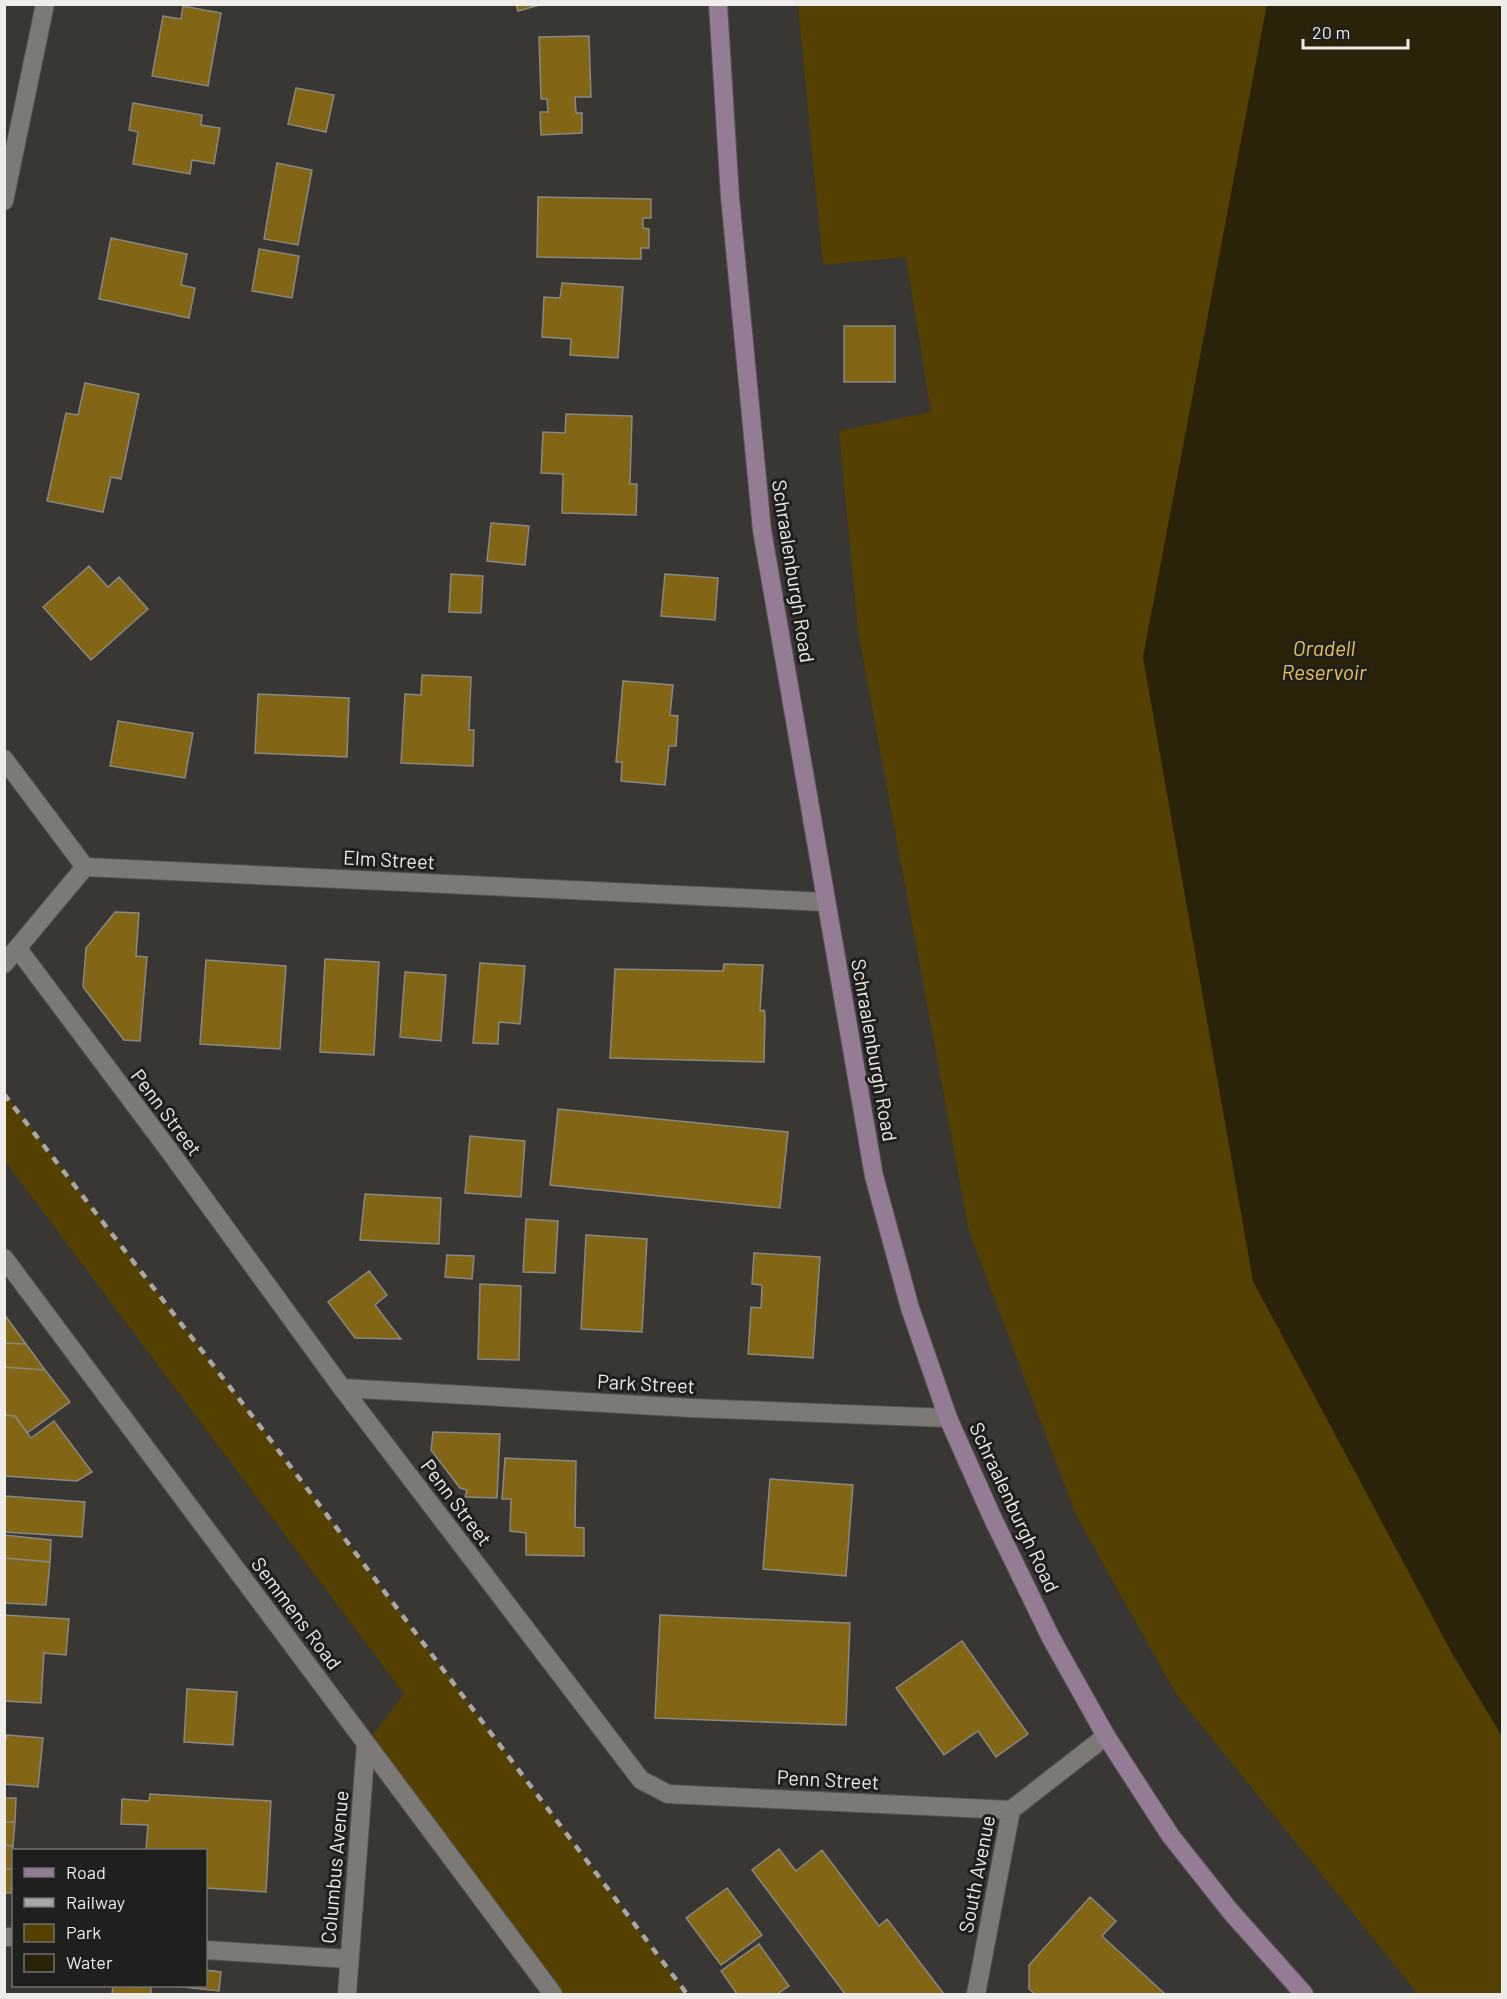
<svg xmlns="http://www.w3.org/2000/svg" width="1507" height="1999" viewBox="0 0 1507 1999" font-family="Barlow,sans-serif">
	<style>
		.green { fill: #544000 }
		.water { fill: #2b220a }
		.building { fill: #836615; stroke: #898782; stroke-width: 1.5 }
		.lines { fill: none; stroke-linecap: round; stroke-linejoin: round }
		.street-casing { stroke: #555451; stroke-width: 20 }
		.secondary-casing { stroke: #555451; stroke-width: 20 }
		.street { stroke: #7c7a76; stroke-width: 18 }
		.secondary { stroke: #957c95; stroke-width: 18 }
		.rail { stroke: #a8a7a3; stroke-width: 4.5; stroke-dasharray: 8 8; stroke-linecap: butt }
		.labels { text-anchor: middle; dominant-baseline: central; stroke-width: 6; stroke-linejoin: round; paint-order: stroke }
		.street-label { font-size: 20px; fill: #edece9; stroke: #1f1f1d }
		.water-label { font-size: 21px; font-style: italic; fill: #ebc35b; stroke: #1f1f1d }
	</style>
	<rect width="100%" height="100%" fill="#393733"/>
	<path class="green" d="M 798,5 L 1267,5 L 1143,658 L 1253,1281 L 1453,1655 L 1502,1736 L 1502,1994 L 1418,1994 L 1176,1694 L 1075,1513 L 969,1231 L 858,631 L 839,431 L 931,412 L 906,257 L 823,265 Z
		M 5,1094 L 260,1426 L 687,1994 L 553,1994 L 366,1744 L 404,1694 L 5,1161 Z"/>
	<path class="water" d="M 1267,4 L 1502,5 L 1502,1736 L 1453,1655 L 1253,1281 L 1143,657 Z"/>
	<path class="building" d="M 516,4 L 543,4 L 518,11 Z
		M 183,6 L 221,13 L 208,86 L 152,76 L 163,16 L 181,19 Z
		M 589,36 L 591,97 L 575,97 L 576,113 L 582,113 L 582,133 L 541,135 L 540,112 L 548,112 L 547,99 L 541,99 L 539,37 Z
		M 296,88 L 334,95 L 326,132 L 288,124 Z
		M 133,103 L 202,115 L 201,125 L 220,128 L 214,164 L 192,160 L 190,174 L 133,164 L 138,132 L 129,130 Z
		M 277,163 L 312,170 L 298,245 L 264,239 Z
		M 538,197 L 651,199 L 651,218 L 643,218 L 643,228 L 649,229 L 649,248 L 641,248 L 641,259 L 537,257 Z
		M 111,238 L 187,254 L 181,285 L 195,288 L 189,318 L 99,299 Z
		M 259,249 L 299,256 L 292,298 L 252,291 Z
		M 562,283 L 623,287 L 618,358 L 570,355 L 571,339 L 542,337 L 544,297 L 560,298 Z
		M 844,326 L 895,326 L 895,382 L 844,382 Z
		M 85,383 L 139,394 L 121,479 L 111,477 L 103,512 L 47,501 L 66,413 L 78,415 Z
		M 566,414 L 632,416 L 630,484 L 637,484 L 636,515 L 562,513 L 563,474 L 541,473 L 543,432 L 565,433 Z
		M 491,523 L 529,526 L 525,565 L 487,561 Z
		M 89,566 L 108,587 L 119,577 L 148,609 L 91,660 L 43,607 Z
		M 451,574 L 483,576 L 481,613 L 449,612 Z
		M 665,574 L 718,578 L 715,620 L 661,616 Z
		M 422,675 L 471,677 L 469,730 L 474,730 L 473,766 L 401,763 L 405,694 L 421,695 Z
		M 623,681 L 673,685 L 670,715 L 678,716 L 676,746 L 669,746 L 665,785 L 621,781 L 622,762 L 616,762 Z
		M 258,694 L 349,698 L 347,757 L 255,753 Z
		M 118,721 L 193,733 L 185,778 L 110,766 Z
		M 115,912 L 139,913 L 136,956 L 147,957 L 140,1041 L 124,1040 L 83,987 L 86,948 Z
		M 325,959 L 379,962 L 374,1055 L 320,1052 Z
		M 206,960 L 286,966 L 280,1049 L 200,1044 Z
		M 480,963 L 525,966 L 520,1024 L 499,1022 L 498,1044 L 473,1043 Z
		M 724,964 L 763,965 L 760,1011 L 764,1010 L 765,1015 L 764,1062 L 610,1058 L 615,969 L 723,971 Z
		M 405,972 L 446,975 L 441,1041 L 400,1037 Z
		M 558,1109 L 788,1132 L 780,1208 L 550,1185 Z
		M 470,1136 L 525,1141 L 521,1197 L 465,1193 Z
		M 365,1194 L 441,1198 L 439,1244 L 360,1240 Z
		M 526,1219 L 558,1221 L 555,1273 L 523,1272 Z
		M 586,1235 L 647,1239 L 642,1332 L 581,1329 Z
		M 754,1253 L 820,1257 L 813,1358 L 748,1354 L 751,1307 L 761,1308 L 762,1285 L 752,1284 Z
		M 447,1255 L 474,1256 L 472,1279 L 445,1277 Z
		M 369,1271 L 387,1295 L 375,1305 L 401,1339 L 355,1338 L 328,1302 Z
		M 480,1284 L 521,1286 L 519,1360 L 478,1359 Z
		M 4,1314 L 26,1344 L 4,1343 Z
		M 4,1343 L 26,1344 L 45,1370 L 4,1367 Z
		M 4,1367 L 45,1370 L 70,1402 L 27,1433 L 15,1416 L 4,1415 Z
		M 4,1415 L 15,1416 L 31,1438 L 54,1421 L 92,1472 L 77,1481 L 4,1476 Z
		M 433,1432 L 500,1434 L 497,1498 L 465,1497 L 467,1490 L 460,1488 L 431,1450 Z
		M 505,1458 L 576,1461 L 575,1527 L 584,1528 L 584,1556 L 526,1555 L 526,1533 L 510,1531 L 511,1499 L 502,1499 Z
		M 770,1479 L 853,1485 L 846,1576 L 763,1569 Z
		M 4,1496 L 85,1502 L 82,1537 L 4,1532 Z
		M 4,1535 L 51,1540 L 50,1562 L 4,1558 Z
		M 4,1558 L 50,1562 L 46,1605 L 4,1603 Z
		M 4,1615 L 69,1619 L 66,1655 L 44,1653 L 41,1703 L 4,1701 Z
		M 660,1615 L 850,1623 L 846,1725 L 655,1718 Z
		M 962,1641 L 1028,1734 L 996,1757 L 978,1731 L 944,1755 L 896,1688 Z
		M 187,1689 L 237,1692 L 233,1745 L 184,1742 Z
		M 7,1735 L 43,1738 L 38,1787 L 4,1784 L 4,1746 Z
		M 150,1794 L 271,1801 L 266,1892 L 206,1888 L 206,1850 L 146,1850 L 148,1825 L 121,1824 L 122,1799 L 149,1801 Z
		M 4,1798 L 16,1798 L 15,1822 L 4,1822 Z
		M 4,1822 L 15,1822 L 13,1846 L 4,1845 Z
		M 4,1845 L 13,1846 L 12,1869 L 4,1869 Z
		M 779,1849 L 796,1871 L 822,1850 L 879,1926 L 887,1919 L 944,1994 L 845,1994 L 752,1870 Z
		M 4,1869 L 12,1869 L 11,1893 L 4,1893 Z
		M 727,1888 L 762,1935 L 721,1965 L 686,1918 Z
		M 1090,1897 L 1116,1921 L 1102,1936 L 1165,1994 L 1035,1994 L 1029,1989 L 1029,1965 Z
		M 759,1944 L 789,1986 L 777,1994 L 737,1994 L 721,1971 Z
		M 206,1970 L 221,1972 L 219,1991 L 173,1986 L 206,1986 Z
		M 113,1986 L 151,1987 L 151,1994 L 112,1994 Z"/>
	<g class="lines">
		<g class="street-casing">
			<path id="street" d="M 4,201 L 45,4
				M 4,759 L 85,867
				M 85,867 L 825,902
				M 18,949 L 168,1149 L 342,1388 L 641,1780 L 668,1794 L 1011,1810
				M 4,964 L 85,867
				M 4,1258 L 553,1994
				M 342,1388 L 692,1408 L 948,1418
				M 4,1937 L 14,1937
				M 206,1950 L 349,1959
				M 347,1994 L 366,1744
				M 976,1994 L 1011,1810 L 1106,1736"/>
		</g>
		<g class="secondary-casing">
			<path id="secondary" d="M 718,4 L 730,197 L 762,530 L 874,1176 L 910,1308 L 948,1418 L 993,1519 L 1051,1638 L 1106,1736 L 1170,1835 L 1231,1912 L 1304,1994"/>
		</g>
		<use href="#street" class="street"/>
		<use href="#secondary" class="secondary"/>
		<path class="rail" d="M 4,1094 L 260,1426 L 687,1994"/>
	</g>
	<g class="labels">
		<g class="street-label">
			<text transform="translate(794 571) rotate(81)">Schraalenburgh Road</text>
			<text transform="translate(389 859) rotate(3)">Elm Street</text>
			<text transform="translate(875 1050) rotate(80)">Schraalenburgh Road</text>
			<text transform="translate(167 1112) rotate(53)">Penn Street</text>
			<text transform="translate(646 1383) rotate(3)">Park Street</text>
			<text transform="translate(457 1502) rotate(53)">Penn Street</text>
			<text transform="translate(1015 1507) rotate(65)">Schraalenburgh Road</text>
			<text transform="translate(297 1613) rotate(53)">Semmens Road</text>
			<text transform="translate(828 1779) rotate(3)">Penn Street</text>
			<text transform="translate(334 1867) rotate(-85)">Columbus Avenue</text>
			<text transform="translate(976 1874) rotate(-79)">South Avenue</text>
		</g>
		<g class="water-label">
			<text x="1324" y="647">Oradell<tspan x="1324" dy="24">Reservoir</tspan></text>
		</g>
	</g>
	<rect width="1507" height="1999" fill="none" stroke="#edece9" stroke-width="12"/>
	<rect x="12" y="1849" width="195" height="138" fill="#1f1f1d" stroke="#71716f" stroke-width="1.5"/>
	<rect x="24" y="1868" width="30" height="9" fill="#957c95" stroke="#71716f" stroke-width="1.5"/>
	<text x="66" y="1879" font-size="18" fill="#edece9">Road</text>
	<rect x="24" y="1898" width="30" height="9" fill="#a8a7a3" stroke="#71716f" stroke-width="1.5"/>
	<text x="66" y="1909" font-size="18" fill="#edece9">Railway</text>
	<rect x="24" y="1924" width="30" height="18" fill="#544000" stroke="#71716f" stroke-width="1.5"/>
	<text x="66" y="1939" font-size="18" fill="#edece9">Park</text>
	<rect x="24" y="1954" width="30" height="18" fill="#2b220a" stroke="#71716f" stroke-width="1.5"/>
	<text x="66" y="1969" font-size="18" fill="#edece9">Water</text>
	<path d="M1303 39v9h105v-9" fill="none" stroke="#edece9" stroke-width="3"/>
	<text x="1312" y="39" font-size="18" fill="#edece9" stroke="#1f1f1d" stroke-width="4.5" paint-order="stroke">20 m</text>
</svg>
